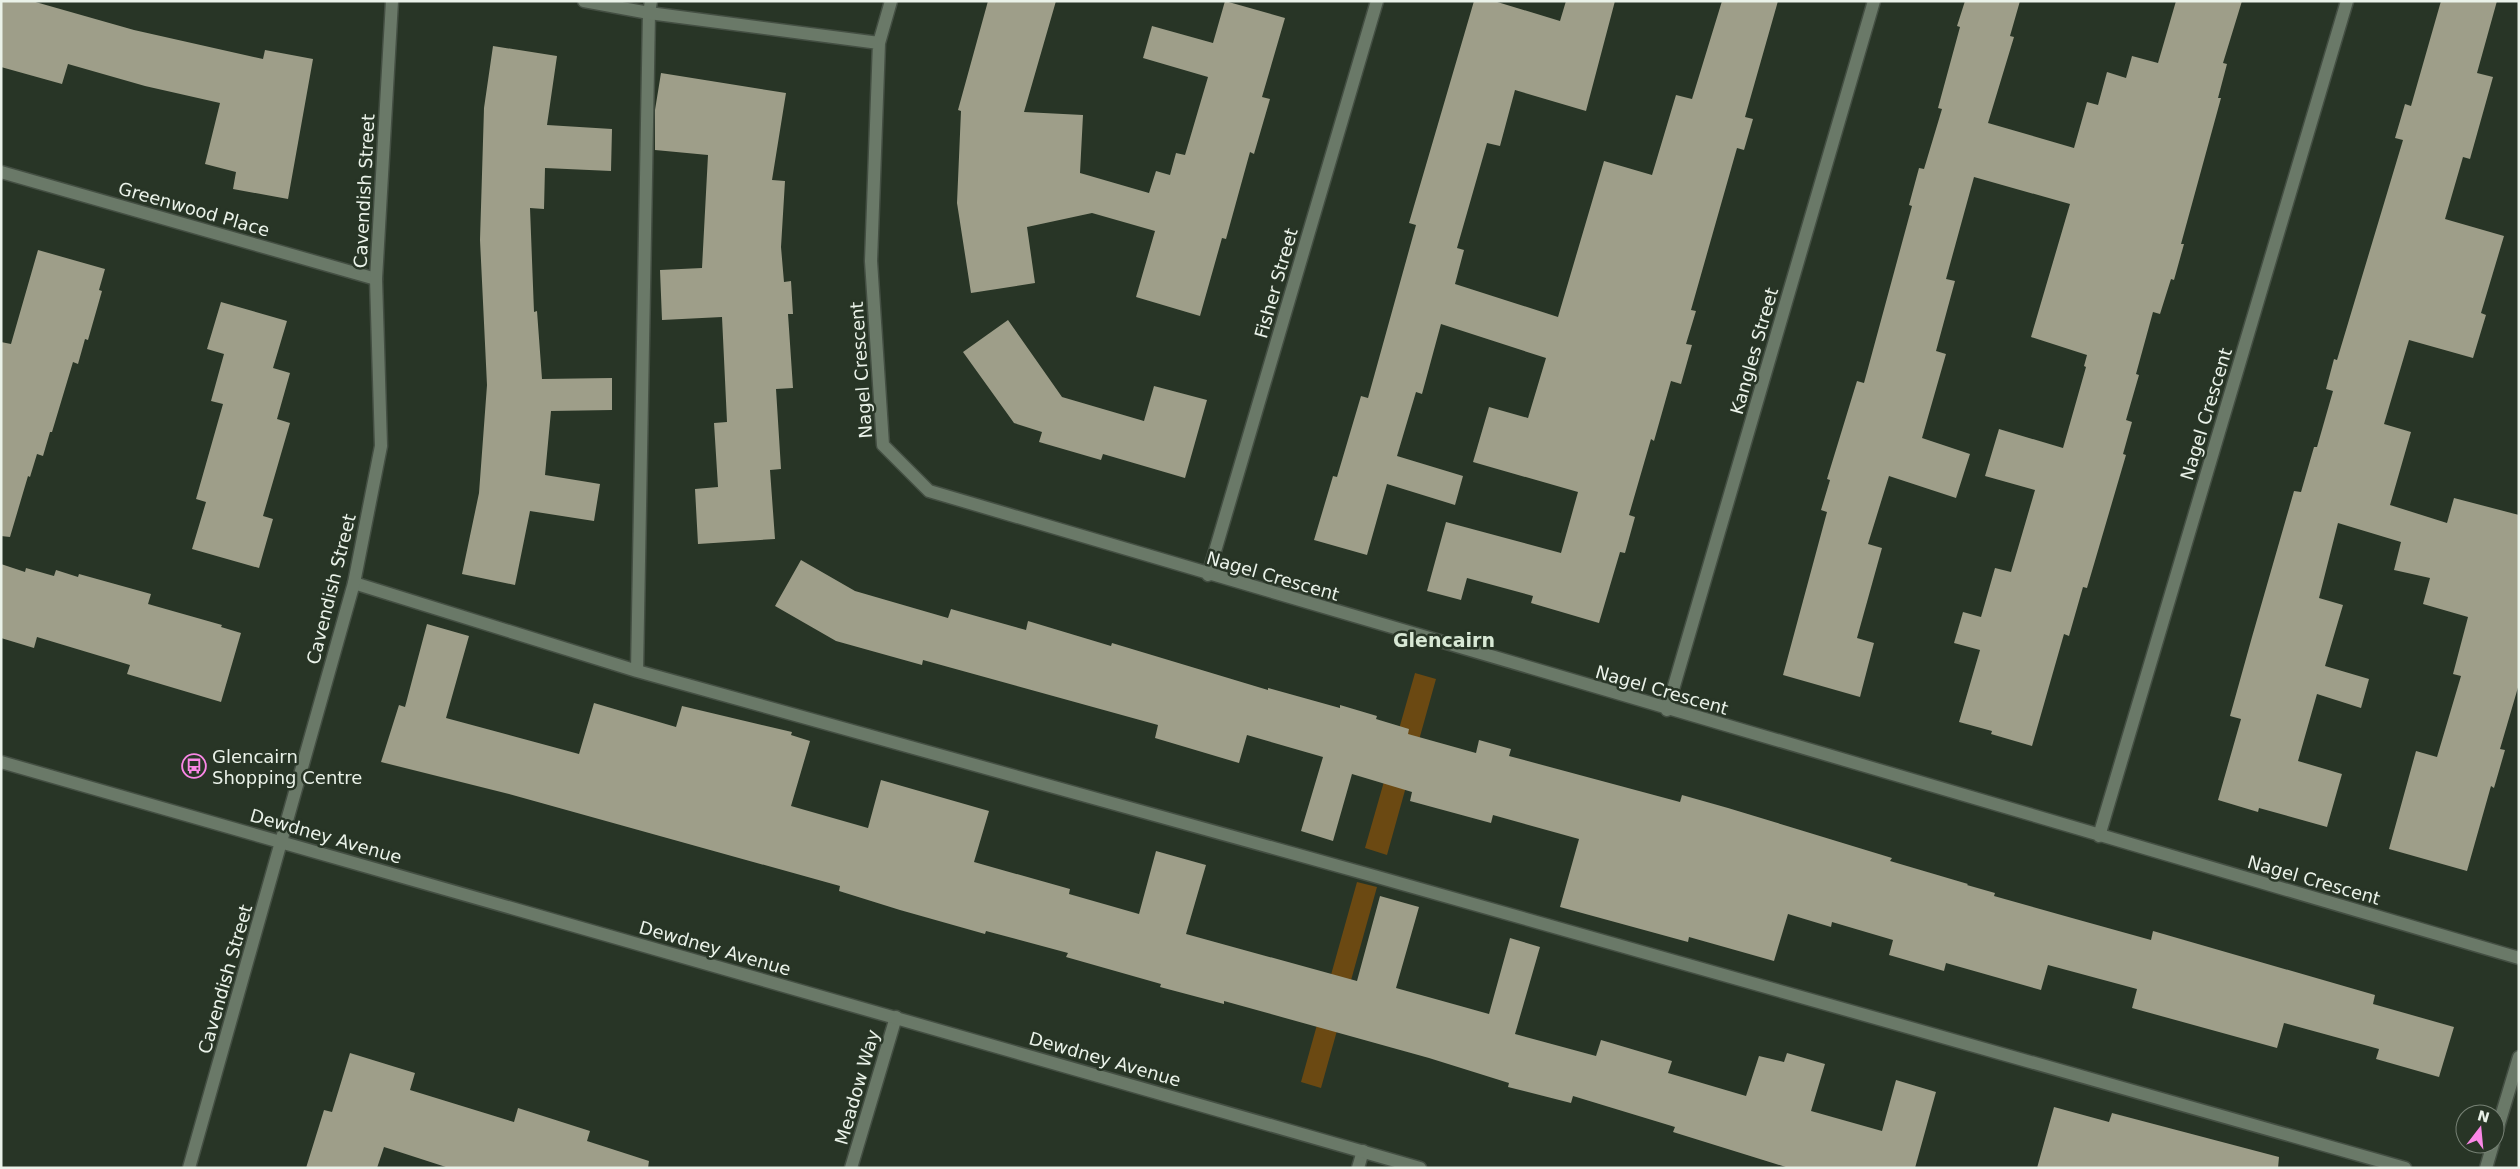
<svg xmlns="http://www.w3.org/2000/svg" width="2520" height="1169" viewBox="0 0 2520 1169" font-family="'DejaVu Sans',sans-serif">
	<style>
		.green { fill: #6b4912 }
		.building { fill: #9e9e89 }
		.lines { fill: none; stroke-linecap: round; stroke-linejoin: round }
		.lane-casing { stroke: #444f43; stroke-width: 15 }
		.street-casing { stroke: #444f43; stroke-width: 15 }
		.secondary-casing { stroke: #444f43; stroke-width: 15 }
		.lane { stroke: #6a7968; stroke-width: 12 }
		.street { stroke: #6a7968; stroke-width: 12 }
		.secondary { stroke: #6a7968; stroke-width: 12 }
		.labels { text-anchor: middle; dominant-baseline: central; stroke-width: 5; stroke-linejoin: round; paint-order: stroke }
		.street-label { font-size: 18px; fill: #eaf2e9; stroke: #283526 }
		.poi-label { font-size: 18px; fill: #eaf2e9; stroke: #283526; text-anchor: start }
		.neighbourhood-label { font-size: 19px; font-weight: bold; fill: #d8e8d5; stroke: #283526 }
	</style>
	<rect width="100%" height="100%" fill="#283526"/>
	<path class="green" d="M 1415,673 L 1436,679 L 1387,855 L 1365,848 Z
		M 1357,882 L 1377,887 L 1321,1088 L 1301,1082 Z"/>
	<path class="building" d="M 1,1 L 32,1 L 134,30 L 263,59 L 265,50 L 313,59 L 288,199 L 233,189 L 236,172 L 205,164 L 220,103 L 145,86 L 68,64 L 62,84 L 1,67 Z
		M 988,1 L 1056,1 L 1024,112 L 1083,115 L 1080,173 L 1149,193 L 1156,171 L 1170,175 L 1176,153 L 1185,155 L 1208,77 L 1143,58 L 1152,26 L 1213,43 L 1225,1 L 1285,18 L 1262,97 L 1270,99 L 1254,154 L 1250,152 L 1226,239 L 1222,238 L 1200,316 L 1136,297 L 1155,231 L 1092,213 L 1027,227 L 1035,283 L 971,293 L 957,203 L 961,111 L 958,110 Z
		M 1474,1 L 1494,1 L 1560,21 L 1566,1 L 1615,1 L 1586,111 L 1515,90 L 1500,146 L 1487,143 L 1457,248 L 1464,250 L 1455,284 L 1558,317 L 1604,161 L 1652,175 L 1676,95 L 1692,99 L 1722,1 L 1778,1 L 1745,117 L 1753,119 L 1744,150 L 1737,148 L 1691,310 L 1696,311 L 1686,344 L 1692,345 L 1681,384 L 1671,381 L 1654,441 L 1651,439 L 1629,515 L 1635,517 L 1625,553 L 1620,552 L 1599,623 L 1531,603 L 1533,596 L 1467,578 L 1461,600 L 1427,591 L 1446,522 L 1561,553 L 1578,492 L 1473,462 L 1489,407 L 1528,418 L 1546,358 L 1441,324 L 1422,394 L 1416,392 L 1397,456 L 1463,476 L 1455,505 L 1387,484 L 1367,555 L 1314,540 L 1333,476 L 1337,477 L 1361,396 L 1368,398 L 1416,225 L 1409,223 Z
		M 1965,1 L 2020,1 L 2010,36 L 2014,37 L 1988,123 L 2074,148 L 2087,102 L 2098,105 L 2107,72 L 2126,78 L 2132,56 L 2158,63 L 2176,1 L 2242,1 L 2223,63 L 2227,64 L 2218,98 L 2221,98 L 2181,244 L 2184,244 L 2174,280 L 2171,279 L 2160,314 L 2153,312 L 2136,374 L 2139,375 L 2126,420 L 2132,422 L 2123,454 L 2126,455 L 2087,588 L 2083,587 L 2069,636 L 2064,634 L 2032,746 L 1991,734 L 1992,731 L 1959,722 L 1980,650 L 1954,643 L 1963,612 L 1981,617 L 1995,568 L 2011,572 L 2035,490 L 1985,476 L 1999,429 L 2063,448 L 2086,367 L 2084,366 L 2087,355 L 2031,337 L 2070,204 L 1974,177 L 1946,279 L 1955,281 L 1936,351 L 1946,354 L 1922,438 L 1970,454 L 1956,498 L 1889,476 L 1868,544 L 1882,548 L 1857,638 L 1874,643 L 1860,697 L 1783,675 L 1827,512 L 1821,510 L 1830,480 L 1827,479 L 1857,381 L 1864,383 L 1912,206 L 1909,205 L 1919,168 L 1924,169 L 1942,109 L 1938,108 L 1960,27 L 1957,26 Z
		M 2441,1 L 2497,1 L 2477,73 L 2493,77 L 2470,159 L 2463,157 L 2445,219 L 2504,236 L 2481,313 L 2486,315 L 2473,358 L 2409,340 L 2384,424 L 2411,432 L 2390,505 L 2447,523 L 2454,498 L 2519,515 L 2519,684 L 2500,749 L 2505,750 L 2494,788 L 2491,786 L 2467,871 L 2389,849 L 2416,751 L 2437,757 L 2461,676 L 2453,674 L 2468,617 L 2423,604 L 2430,578 L 2394,570 L 2401,542 L 2338,523 L 2319,598 L 2343,605 L 2325,666 L 2369,679 L 2361,708 L 2317,694 L 2298,761 L 2342,774 L 2327,827 L 2259,808 L 2258,812 L 2218,800 L 2241,719 L 2230,716 L 2252,637 L 2294,491 L 2301,492 L 2314,447 L 2317,447 L 2333,391 L 2326,389 L 2334,359 L 2337,360 L 2403,140 L 2395,138 L 2405,104 L 2411,106 Z
		M 493,46 L 557,56 L 547,125 L 612,129 L 611,171 L 545,168 L 544,209 L 530,208 L 534,312 L 537,311 L 542,379 L 612,378 L 612,410 L 551,411 L 545,475 L 600,484 L 594,521 L 530,511 L 515,585 L 462,574 L 479,493 L 487,385 L 480,240 L 484,108 Z
		M 661,73 L 786,93 L 772,180 L 785,181 L 781,247 L 784,282 L 791,281 L 793,314 L 788,314 L 793,388 L 776,389 L 781,469 L 770,470 L 775,539 L 698,544 L 695,489 L 718,487 L 714,423 L 727,422 L 722,317 L 662,320 L 660,270 L 702,268 L 708,155 L 655,150 L 655,110 Z
		M 38,250 L 105,269 L 99,290 L 102,291 L 88,340 L 85,339 L 78,364 L 73,362 L 52,432 L 50,432 L 43,456 L 37,454 L 30,477 L 28,476 L 10,537 L 1,536 L 1,342 L 11,344 Z
		M 221,302 L 287,321 L 273,368 L 290,373 L 277,419 L 290,423 L 263,516 L 273,519 L 259,568 L 192,549 L 206,502 L 196,499 L 223,404 L 211,401 L 224,354 L 207,349 Z
		M 1008,320 L 1062,397 L 1144,421 L 1154,386 L 1207,400 L 1185,478 L 1103,454 L 1101,460 L 1039,442 L 1042,432 L 1014,423 L 963,352 Z
		M 801,560 L 855,591 L 948,618 L 951,609 L 1026,630 L 1028,621 L 1111,646 L 1112,643 L 1268,690 L 1268,688 L 1340,708 L 1340,705 L 1377,716 L 1376,719 L 1409,729 L 1408,734 L 1476,753 L 1479,740 L 1511,749 L 1509,756 L 1680,802 L 1682,795 L 1728,808 L 1892,858 L 1890,861 L 1968,884 L 1967,885 L 1995,893 L 1994,896 L 2072,918 L 2151,940 L 2153,931 L 2375,995 L 2373,1004 L 2454,1027 L 2439,1077 L 2376,1059 L 2379,1049 L 2284,1023 L 2277,1048 L 2132,1008 L 2137,989 L 2048,965 L 2041,990 L 1946,963 L 1944,971 L 1889,955 L 1893,940 L 1832,922 L 1831,927 L 1788,914 L 1774,961 L 1689,937 L 1688,942 L 1560,907 L 1579,839 L 1493,815 L 1491,823 L 1410,801 L 1412,792 L 1352,774 L 1333,841 L 1301,831 L 1323,757 L 1247,735 L 1239,763 L 1155,738 L 1158,725 L 923,660 L 922,665 L 836,641 L 775,606 Z
		M 1,564 L 25,572 L 26,568 L 54,576 L 56,570 L 78,577 L 79,574 L 151,594 L 148,604 L 222,625 L 221,627 L 241,633 L 221,702 L 127,674 L 130,665 L 37,637 L 34,648 L 1,638 Z
		M 427,624 L 469,636 L 446,718 L 579,754 L 594,703 L 676,727 L 682,706 L 792,732 L 791,735 L 810,741 L 791,806 L 868,828 L 881,780 L 989,811 L 974,862 L 1070,889 L 1069,894 L 1139,914 L 1156,851 L 1206,865 L 1186,934 L 1357,981 L 1380,896 L 1419,907 L 1396,988 L 1489,1014 L 1510,938 L 1540,947 L 1515,1034 L 1596,1056 L 1601,1040 L 1672,1061 L 1668,1073 L 1746,1096 L 1759,1056 L 1784,1062 L 1787,1053 L 1825,1064 L 1811,1111 L 1882,1131 L 1896,1080 L 1936,1092 L 1915,1168 L 1789,1168 L 1673,1132 L 1675,1127 L 1573,1096 L 1571,1103 L 1508,1087 L 1509,1083 L 1429,1058 L 1224,1001 L 1224,1004 L 1160,987 L 1161,984 L 1066,957 L 1068,953 L 986,931 L 985,934 L 900,910 L 839,891 L 840,886 L 509,794 L 381,762 L 399,705 L 405,707 Z
		M 350,1053 L 415,1073 L 410,1090 L 514,1122 L 518,1108 L 590,1131 L 587,1141 L 649,1161 L 648,1168 L 449,1168 L 384,1147 L 377,1168 L 306,1168 L 324,1110 L 332,1112 Z
		M 2054,1107 L 2109,1122 L 2112,1113 L 2279,1157 L 2278,1168 L 2037,1168 Z"/>
	<g class="lines">
		<g class="lane-casing">
			<path id="lane" d="M 1,172 L 376,279
				M 354,583 L 637,671 L 1374,876 L 2405,1168
				M 637,671 L 649,13 L 651,1"/>
		</g>
		<g class="street-casing">
			<path id="street" d="M 584,1 L 649,13 L 879,43
				M 891,1 L 879,43 L 871,261 L 883,445 L 929,491 L 2519,958
				M 1208,575 L 1377,1
				M 1667,710 L 1874,1
				M 2099,836 L 2347,1
				M 2495,1137 L 2519,1057
				M 851,1168 L 896,1017
				M 1358,1168 L 1363,1151
				M 2486,1168 L 2493,1144"/>
		</g>
		<g class="secondary-casing">
			<path id="secondary" d="M 1,762 L 1420,1168
				M 189,1168 L 354,583 L 381,446 L 376,279 L 392,1"/>
		</g>
		<use href="#lane" class="lane"/>
		<use href="#street" class="street"/>
		<use href="#secondary" class="secondary"/>
	</g>
	<defs>
		<g id="bus-ring" transform="scale(1.25)"><circle r="9.5" fill="#283526" stroke="#fa87e6" stroke-width="1.5"/><path d="M-5-6H5V4H4V6H2V4H-2V6H-4V4H-5ZM-3.5-4V0h7V-4ZM-3.5 1.2v1.5H-2V1.2ZM2 1.2v1.5H3.5V1.2Z" fill="#fa87e6"/></g>
	</defs>
	<g fill-rule="evenodd">
		<use href="#bus-ring" x="194" y="766"/>
	</g>
	<g class="labels">
		<g class="street-label">
			<text transform="translate(364 191) rotate(-87)">Cavendish Street</text>
			<text transform="translate(194 209) rotate(16)">Greenwood Place</text>
			<text transform="translate(1276 283) rotate(-74)">Fisher Street</text>
			<text transform="translate(1754 351) rotate(-74)">Kangles Street</text>
			<text transform="translate(861 370) rotate(-94)">Nagel Crescent</text>
			<text transform="translate(2206 414) rotate(-73)">Nagel Crescent</text>
			<text transform="translate(1273 576) rotate(16)">Nagel Crescent</text>
			<text transform="translate(331 589) rotate(-76)">Cavendish Street</text>
			<text transform="translate(1662 690) rotate(16)">Nagel Crescent</text>
			<text transform="translate(326 836) rotate(16)">Dewdney Avenue</text>
			<text transform="translate(2314 880) rotate(16)">Nagel Crescent</text>
			<text transform="translate(715 948) rotate(16)">Dewdney Avenue</text>
			<text transform="translate(225 979) rotate(-74)">Cavendish Street</text>
			<text transform="translate(1105 1059) rotate(16)">Dewdney Avenue</text>
			<text transform="translate(857 1087) rotate(-74)">Meadow Way</text>
		</g>
		<g class="poi-label">
			<text x="212" y="756">Glencairn<tspan x="212" dy="21">Shopping Centre</tspan></text>
		</g>
		<g class="neighbourhood-label">
			<text x="1444" y="640">Glencairn</text>
		</g>
	</g>
	<rect width="2520" height="1169" fill="none" stroke="#eaf2e9" stroke-width="5"/>
	<g transform="translate(2480 1129) rotate(16)"><circle r="24" fill="#283526" stroke="#768174"/>
	<path d="M0-4L9 19L0 12L-9 19Z" fill="#fa87e6"/>
	<text y="-8" font-size="14" font-weight="bold" text-anchor="middle" fill="#eaf2e9">N</text>
	</g>
</svg>
